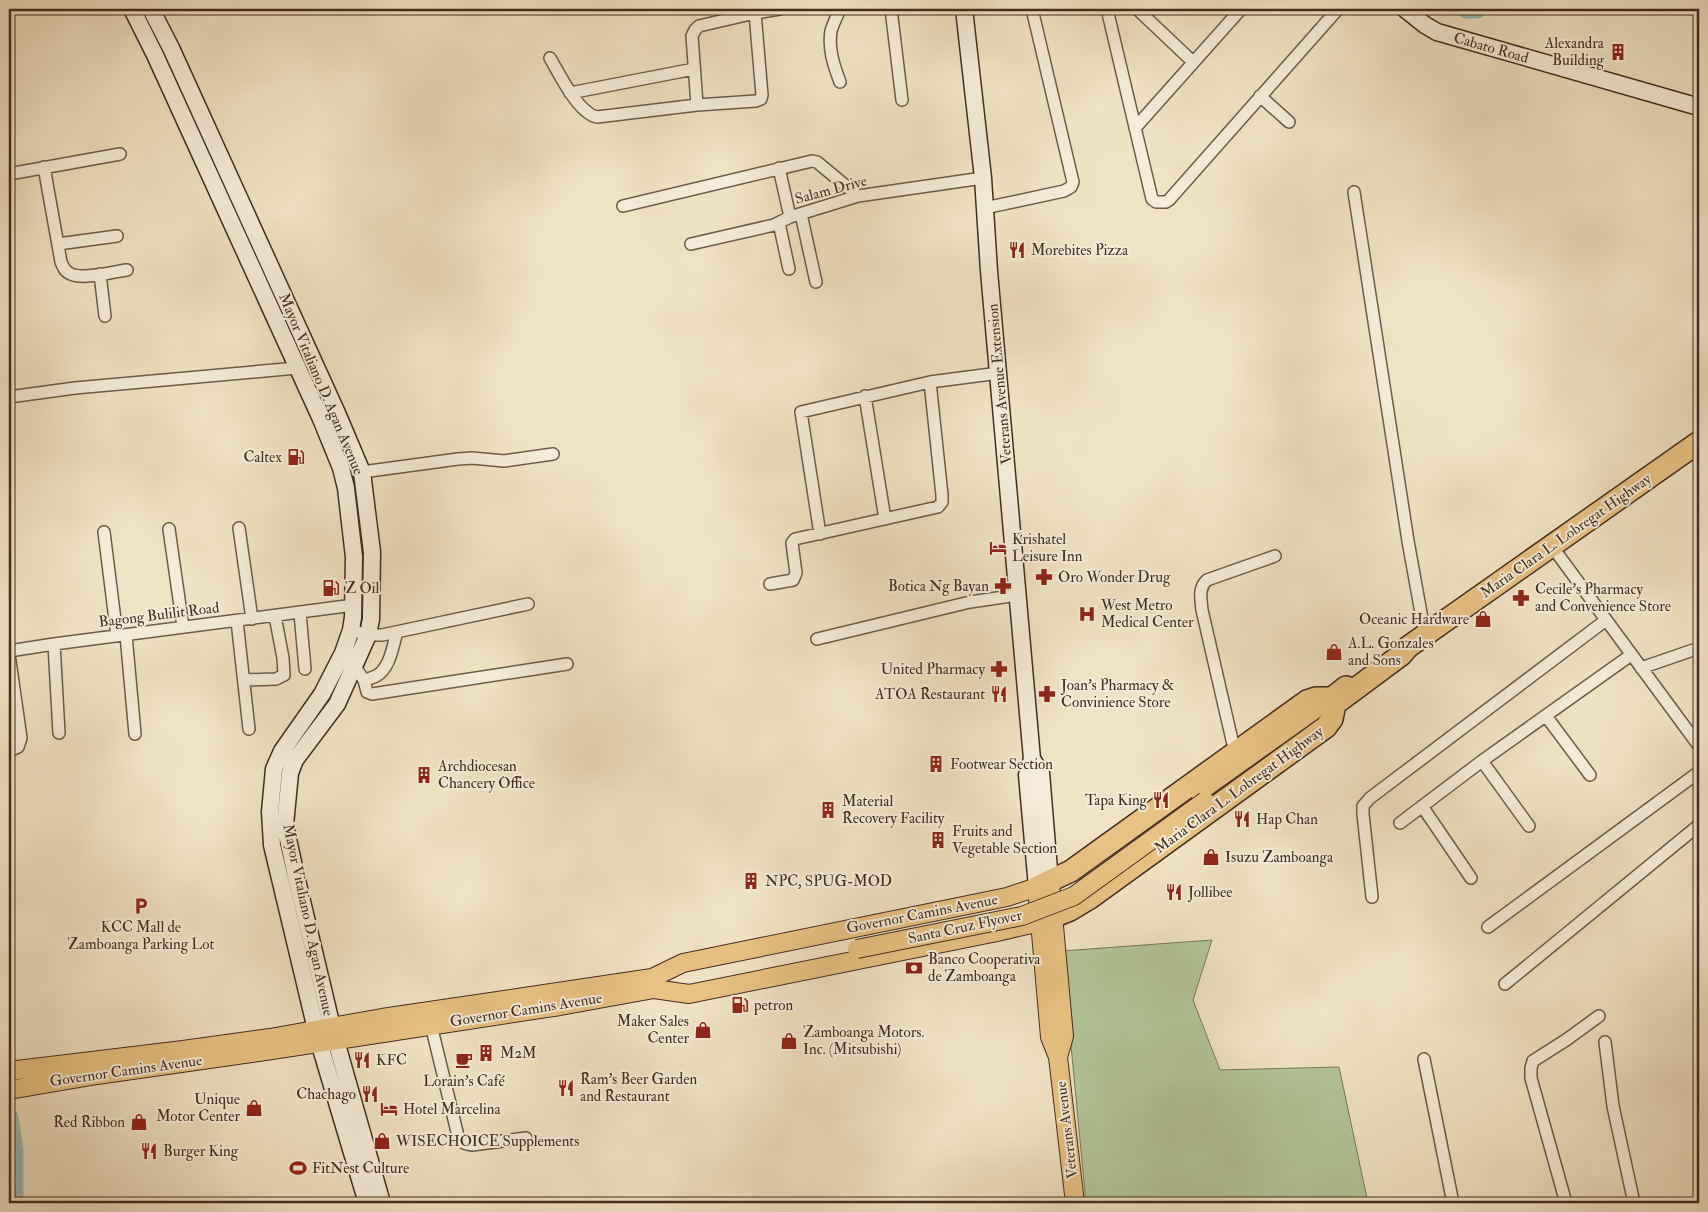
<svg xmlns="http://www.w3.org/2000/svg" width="1708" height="1212" viewBox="0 0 1708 1212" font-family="'IM FELL Double Pica',serif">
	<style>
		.green { fill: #b3c59a; stroke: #7a785d }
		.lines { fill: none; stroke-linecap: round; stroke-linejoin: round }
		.river { stroke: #9abeb8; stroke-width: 19 }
		.street-casing { stroke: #6e5a49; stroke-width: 14 }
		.secondary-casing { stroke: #422c20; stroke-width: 19 }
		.primary-casing { stroke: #422c20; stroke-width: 20 }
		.highway-casing { stroke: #422c20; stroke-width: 24 }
		.street { stroke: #f5edd9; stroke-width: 11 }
		.secondary { stroke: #f5edd9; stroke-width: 16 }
		.primary { stroke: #e8c282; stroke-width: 18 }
		.highway { stroke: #e8c282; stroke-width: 21 }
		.primary-bridge-casing { stroke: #422c20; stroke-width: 20; stroke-linecap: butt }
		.primary-bridge { stroke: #e8c282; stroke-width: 18 }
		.labels { text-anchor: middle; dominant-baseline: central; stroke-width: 4; stroke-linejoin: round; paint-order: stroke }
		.poi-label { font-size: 15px; fill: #422c20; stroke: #f5edd9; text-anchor: start }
		.street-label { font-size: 15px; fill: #422c20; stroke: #f5edd9 }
	</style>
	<rect width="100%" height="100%" fill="#f0e3c5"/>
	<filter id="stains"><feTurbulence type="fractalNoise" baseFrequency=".004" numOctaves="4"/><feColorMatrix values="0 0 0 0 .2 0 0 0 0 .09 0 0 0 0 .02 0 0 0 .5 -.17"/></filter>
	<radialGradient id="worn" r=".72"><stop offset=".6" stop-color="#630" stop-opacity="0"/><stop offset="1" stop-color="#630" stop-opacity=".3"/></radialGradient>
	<path class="green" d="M 1212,940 L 1193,1000 L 1220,1070 L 1339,1067 L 1368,1203 L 1086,1203 L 1062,951 Z"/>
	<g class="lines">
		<path class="river" d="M 1466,9 L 1477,9
			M 9,1118 L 14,1150 L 14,1203"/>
		<g class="street-casing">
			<path id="street" d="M 891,9 L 902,100
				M 1107,9 L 1152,199 L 1156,202 L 1166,202 L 1169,200 L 1338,9
				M 1137,9 L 1193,62
				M 550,58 C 560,75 578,113 597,117 L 697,105 L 756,101 L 761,99 L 762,95 L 755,13
				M 840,82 C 834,66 828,49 831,31 C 833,24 837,16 840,9
				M 570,93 L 694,69
				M 1260,96 L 1289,122
				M 697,105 L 692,36 L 695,30 L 699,26 L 755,13 L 780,9
				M 1135,128 L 1241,9
				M 44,167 L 61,262 C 63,267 65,272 71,274 C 83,280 112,272 127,270
				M 779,168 L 790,217
				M 9,174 L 120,154
				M 1354,192 L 1408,541 L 1425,635
				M 623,206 L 812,161 L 817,162 L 858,196
				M 985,208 L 1064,191 L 1071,187 L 1073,182 L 1032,9
				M 801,214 L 816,282
				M 779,223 L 789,269
				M 58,244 L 117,236
				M 691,244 L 774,225 L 790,217 L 858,196 L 983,178
				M 100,274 L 105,316
				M 865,396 L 885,519
				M 9,397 L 75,388 L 297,368
				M 362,472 L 458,459 L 472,458 L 504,461 L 553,454
				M 239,528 L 252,619
				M 169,529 L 183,627
				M 104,532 L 117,636
				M 820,534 L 801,412 L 930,382 L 999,373
				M 1551,545 L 1699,746
				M 770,584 L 793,580 L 796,573 L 792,543 L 795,539 L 938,507 L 942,502 L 942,495 L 930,382
				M 300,613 L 305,669
				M 237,621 L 249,729
				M 351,630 L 368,635 L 382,635 L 528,604
				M 126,635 L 135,734
				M 817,639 L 970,602 L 1018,595
				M 54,644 L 59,733
				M 9,651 L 54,644 L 354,605
				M 9,654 L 21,738 L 18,747 L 9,751
				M 355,667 L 364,680 L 367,692 L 372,694 L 567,664
				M 1641,668 L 1699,648
				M 244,680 L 276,679 L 284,675 L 283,658 L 275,616
				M 364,680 C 368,679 372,678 376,676 C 390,669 393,645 397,632
				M 1546,716 L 1590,775
				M 1235,753 L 1202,610 C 1201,599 1198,588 1207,580 L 1275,556
				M 1482,761 L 1529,826
				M 1422,806 L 1471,878
				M 1400,823 L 1482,761 L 1631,655
				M 1372,897 L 1363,814 L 1363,806 L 1370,798 L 1606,620
				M 1488,927 L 1699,772
				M 1505,984 L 1699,825
				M 431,1025 L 458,1136 C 461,1143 465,1144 472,1145 L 526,1138
				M 1605,1042 L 1613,1106 L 1634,1203
				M 1424,1059 L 1453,1203
				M 1566,1203 L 1531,1078 L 1531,1068 L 1533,1061 L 1566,1040 L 1599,1016"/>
		</g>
		<g class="secondary-casing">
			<path id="secondary" d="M 132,9 L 155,55 L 321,419 L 341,468 L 346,488 L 354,557 L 353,617 L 351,630 L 343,653 L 322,694 L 282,751 L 274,769 L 270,812 L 272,845 L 319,1042 L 367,1203
				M 151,9 L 171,48 L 337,413 L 362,472 L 372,552 L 371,619 L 368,635 L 337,704 L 295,760 L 290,773 L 285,825 L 296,876 L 332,1027 L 382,1203
				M 964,9 L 983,178 L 989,271 L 1032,759 L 1027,775 L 1037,887
				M 1405,9 L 1425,25 L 1437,32 L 1699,107
				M 1032,759 L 1041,773 L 1050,882"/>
		</g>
		<g class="primary-casing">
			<path id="primary" d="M 1199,792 L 1331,698
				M 1050,882 L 1064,1036 L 1058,1057
				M 9,1071 L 183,1050 L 270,1038 L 382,1018 L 652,978 L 683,963 L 1007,897 L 1037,887 L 1050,1037 L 1058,1057 L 1075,1203
				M 9,1090 L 97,1075 L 272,1050 L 560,1006 L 654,989 L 689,994 L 997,932 L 1040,922"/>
		</g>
		<g class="highway-casing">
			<path id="highway" d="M 1037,887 L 1071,871 L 1307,701 L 1316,698 L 1332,698 L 1346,687
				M 1040,922 L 1070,910 L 1090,898 L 1326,727 L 1332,719 L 1335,704 L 1401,655 L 1408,647 L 1699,442"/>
		</g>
		<use href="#street" class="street"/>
		<use href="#secondary" class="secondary"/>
		<use href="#primary" class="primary"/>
		<use href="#highway" class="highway"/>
		<g class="primary-bridge-casing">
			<path id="primary-bridge" d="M 857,949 L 1022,916 L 1074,896 L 1205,801"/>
		</g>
		<use href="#primary-bridge" class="primary-bridge"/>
	</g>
	<defs>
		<g id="building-bare" transform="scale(1.35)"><path d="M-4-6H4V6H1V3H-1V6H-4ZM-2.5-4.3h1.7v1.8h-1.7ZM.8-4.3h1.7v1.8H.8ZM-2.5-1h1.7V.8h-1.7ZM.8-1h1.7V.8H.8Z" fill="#8f2418" stroke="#f5edd9" stroke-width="2.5" paint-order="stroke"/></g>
		<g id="restaurant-bare" transform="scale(1.35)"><path d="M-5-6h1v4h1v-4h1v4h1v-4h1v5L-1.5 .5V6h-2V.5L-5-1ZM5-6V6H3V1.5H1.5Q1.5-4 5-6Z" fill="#8f2418" stroke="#f5edd9" stroke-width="2.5" paint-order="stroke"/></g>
		<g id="fuel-bare" transform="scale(1.35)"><path d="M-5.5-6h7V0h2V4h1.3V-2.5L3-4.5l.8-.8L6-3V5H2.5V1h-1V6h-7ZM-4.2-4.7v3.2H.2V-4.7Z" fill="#8f2418" stroke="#f5edd9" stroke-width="2.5" paint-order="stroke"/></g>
		<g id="hotel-bare" transform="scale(1.35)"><path d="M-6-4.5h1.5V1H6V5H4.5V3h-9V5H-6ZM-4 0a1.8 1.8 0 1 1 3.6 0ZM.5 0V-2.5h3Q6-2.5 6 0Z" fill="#8f2418" stroke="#f5edd9" stroke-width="2.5" paint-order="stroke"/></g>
		<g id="pharmacy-bare" transform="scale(1.35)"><path d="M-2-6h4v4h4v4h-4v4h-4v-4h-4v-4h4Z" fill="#8f2418" stroke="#f5edd9" stroke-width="2.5" paint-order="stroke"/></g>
		<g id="hospital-bare" transform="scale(1.35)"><path d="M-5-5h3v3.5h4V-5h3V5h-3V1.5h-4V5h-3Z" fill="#8f2418" stroke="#f5edd9" stroke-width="2.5" paint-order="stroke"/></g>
		<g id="shop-bare" transform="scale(1.35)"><path d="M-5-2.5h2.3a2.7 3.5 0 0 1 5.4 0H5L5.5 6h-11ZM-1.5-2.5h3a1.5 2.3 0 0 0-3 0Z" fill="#8f2418" stroke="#f5edd9" stroke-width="2.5" paint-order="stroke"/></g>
		<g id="parking-bare" transform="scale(1.35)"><path d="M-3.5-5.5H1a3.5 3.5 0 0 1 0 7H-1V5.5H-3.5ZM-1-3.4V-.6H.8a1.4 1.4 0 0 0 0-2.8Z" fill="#8f2418" stroke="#f5edd9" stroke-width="2.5" paint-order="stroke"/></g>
		<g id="bank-bare" transform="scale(1.35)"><path d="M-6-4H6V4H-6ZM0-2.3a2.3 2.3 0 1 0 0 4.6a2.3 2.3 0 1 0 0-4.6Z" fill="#8f2418" stroke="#f5edd9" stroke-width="2.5" paint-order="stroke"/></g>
		<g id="cafe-bare" transform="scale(1.35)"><path d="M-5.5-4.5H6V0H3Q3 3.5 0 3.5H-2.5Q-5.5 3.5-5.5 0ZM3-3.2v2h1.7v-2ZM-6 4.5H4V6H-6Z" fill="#8f2418" stroke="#f5edd9" stroke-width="2.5" paint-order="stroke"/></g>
		<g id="stadium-bare" transform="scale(1.35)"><path d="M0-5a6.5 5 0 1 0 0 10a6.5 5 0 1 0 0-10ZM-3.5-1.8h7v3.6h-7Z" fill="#8f2418" stroke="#f5edd9" stroke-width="2.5" paint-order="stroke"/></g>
	</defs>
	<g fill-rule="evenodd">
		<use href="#building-bare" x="1618" y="52"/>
		<use href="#restaurant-bare" x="1017" y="250"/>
		<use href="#fuel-bare" x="296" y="457"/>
		<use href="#hotel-bare" x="998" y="548"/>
		<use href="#pharmacy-bare" x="1044" y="577"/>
		<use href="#pharmacy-bare" x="1003" y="586"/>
		<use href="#fuel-bare" x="331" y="588"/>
		<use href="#pharmacy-bare" x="1521" y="598"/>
		<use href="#hospital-bare" x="1087" y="614"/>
		<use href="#shop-bare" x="1483" y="619"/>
		<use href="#shop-bare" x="1334" y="652"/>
		<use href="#pharmacy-bare" x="999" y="669"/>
		<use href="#restaurant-bare" x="999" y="694"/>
		<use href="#pharmacy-bare" x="1047" y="694"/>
		<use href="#building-bare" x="936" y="764"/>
		<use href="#building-bare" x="424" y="775"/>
		<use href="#restaurant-bare" x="1161" y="800"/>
		<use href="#building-bare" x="828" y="810"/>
		<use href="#restaurant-bare" x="1242" y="819"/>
		<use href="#building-bare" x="938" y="840"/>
		<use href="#shop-bare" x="1211" y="857"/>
		<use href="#building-bare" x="751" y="881"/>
		<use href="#restaurant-bare" x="1174" y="892"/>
		<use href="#parking-bare" x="141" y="906"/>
		<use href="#bank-bare" x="914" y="968"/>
		<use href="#fuel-bare" x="740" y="1005"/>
		<use href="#shop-bare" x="703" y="1030"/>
		<use href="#shop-bare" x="789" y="1041"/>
		<use href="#building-bare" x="486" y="1053"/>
		<use href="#restaurant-bare" x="362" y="1060"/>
		<use href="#cafe-bare" x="464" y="1060"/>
		<use href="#restaurant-bare" x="566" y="1088"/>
		<use href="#restaurant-bare" x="370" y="1094"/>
		<use href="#shop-bare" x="254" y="1108"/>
		<use href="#hotel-bare" x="389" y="1109"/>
		<use href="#shop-bare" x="139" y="1122"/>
		<use href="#shop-bare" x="382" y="1141"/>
		<use href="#restaurant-bare" x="149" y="1151"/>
		<use href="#stadium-bare" x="298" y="1168"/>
	</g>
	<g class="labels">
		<g class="poi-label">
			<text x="1604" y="43" text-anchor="end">Alexandra<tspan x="1604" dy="17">Building</tspan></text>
			<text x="1031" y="250">Morebites Pizza</text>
			<text x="282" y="457" text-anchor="end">Caltex</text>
			<text x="1012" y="539">Krishatel<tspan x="1012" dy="17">Leisure Inn</tspan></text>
			<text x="1058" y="577">Oro Wonder Drug</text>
			<text x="989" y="586" text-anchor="end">Botica Ng Bayan</text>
			<text x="345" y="588">Z Oil</text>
			<text x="1535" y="589">Cecile's Pharmacy<tspan x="1535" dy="17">and Convenience Store</tspan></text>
			<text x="1101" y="605">West Metro<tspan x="1101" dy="17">Medical Center</tspan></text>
			<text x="1469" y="619" text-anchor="end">Oceanic Hardware</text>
			<text x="1348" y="643">A.L. Gonzales<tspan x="1348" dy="17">and Sons</tspan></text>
			<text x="985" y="669" text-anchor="end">United Pharmacy</text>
			<text x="1061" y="685">Joan's Pharmacy &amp;<tspan x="1061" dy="17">Convinience Store</tspan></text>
			<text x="985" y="694" text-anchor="end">ATOA Restaurant</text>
			<text x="950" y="764">Footwear Section</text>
			<text x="438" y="766">Archdiocesan<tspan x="438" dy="17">Chancery Office</tspan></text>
			<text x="1147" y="800" text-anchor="end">Tapa King</text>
			<text x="842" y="801">Material<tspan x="842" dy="17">Recovery Facility</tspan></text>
			<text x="1256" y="819">Hap Chan</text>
			<text x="952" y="831">Fruits and<tspan x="952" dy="17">Vegetable Section</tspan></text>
			<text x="1225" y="857">Isuzu Zamboanga</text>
			<text x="765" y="881">NPC, SPUG-MOD</text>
			<text x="1188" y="892">Jollibee</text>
			<text x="141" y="927" text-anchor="middle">KCC Mall de<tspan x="141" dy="17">Zamboanga Parking Lot</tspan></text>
			<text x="928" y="959">Banco Cooperativa<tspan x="928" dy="17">de Zamboanga</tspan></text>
			<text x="754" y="1005">petron</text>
			<text x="689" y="1021" text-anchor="end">Maker Sales<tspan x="689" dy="17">Center</tspan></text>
			<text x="803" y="1032">Zamboanga Motors.<tspan x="803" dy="17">Inc. (Mitsubishi)</tspan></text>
			<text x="500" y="1053">M2M</text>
			<text x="376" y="1060">KFC</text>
			<text x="580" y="1079">Ram's Beer Garden<tspan x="580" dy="17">and Restaurant</tspan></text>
			<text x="464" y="1081" text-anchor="middle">Lorain's Café</text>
			<text x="356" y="1094" text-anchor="end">Chachago</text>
			<text x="240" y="1099" text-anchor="end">Unique<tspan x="240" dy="17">Motor Center</tspan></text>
			<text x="403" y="1109">Hotel Marcelina</text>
			<text x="125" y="1122" text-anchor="end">Red Ribbon</text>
			<text x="396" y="1141">WISECHOICE Supplements</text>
			<text x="163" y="1151">Burger King</text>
			<text x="312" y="1168">FitNest Culture</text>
		</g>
		<g class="street-label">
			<text transform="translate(1491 48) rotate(16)">Cabato Road</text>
			<text transform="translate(831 190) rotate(-15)">Salam Drive</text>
			<text transform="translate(321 384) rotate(67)">Mayor Vitaliano D. Agan Avenue</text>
			<text transform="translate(1000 384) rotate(-95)">Veterans Avenue Extension</text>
			<text transform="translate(1566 536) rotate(-35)">Maria Clara L. Lobregat Highway</text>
			<text transform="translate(159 615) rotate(-7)">Bagong Bulilit Road</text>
			<text transform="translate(1239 790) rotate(-36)">Maria Clara L. Lobregat Highway</text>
			<text transform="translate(922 914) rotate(-11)">Governor Camins Avenue</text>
			<text transform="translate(308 920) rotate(78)">Mayor Vitaliano D. Agan Avenue</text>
			<text transform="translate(965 927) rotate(-12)">Santa Cruz Flyover</text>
			<text transform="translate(526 1010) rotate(-9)">Governor Camins Avenue</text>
			<text transform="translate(126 1071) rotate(-8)">Governor Camins Avenue</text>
			<text transform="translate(1067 1130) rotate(-97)">Veterans Avenue</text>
		</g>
	</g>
	<rect width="1708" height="1212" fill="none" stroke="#f0e3c5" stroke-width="30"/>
	<rect x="10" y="10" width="1688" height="1192" fill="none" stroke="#422c20" stroke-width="2.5"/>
	<rect x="15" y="15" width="1678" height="1182" fill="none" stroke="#422c20"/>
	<rect width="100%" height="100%" filter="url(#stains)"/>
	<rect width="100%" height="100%" fill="url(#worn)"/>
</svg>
